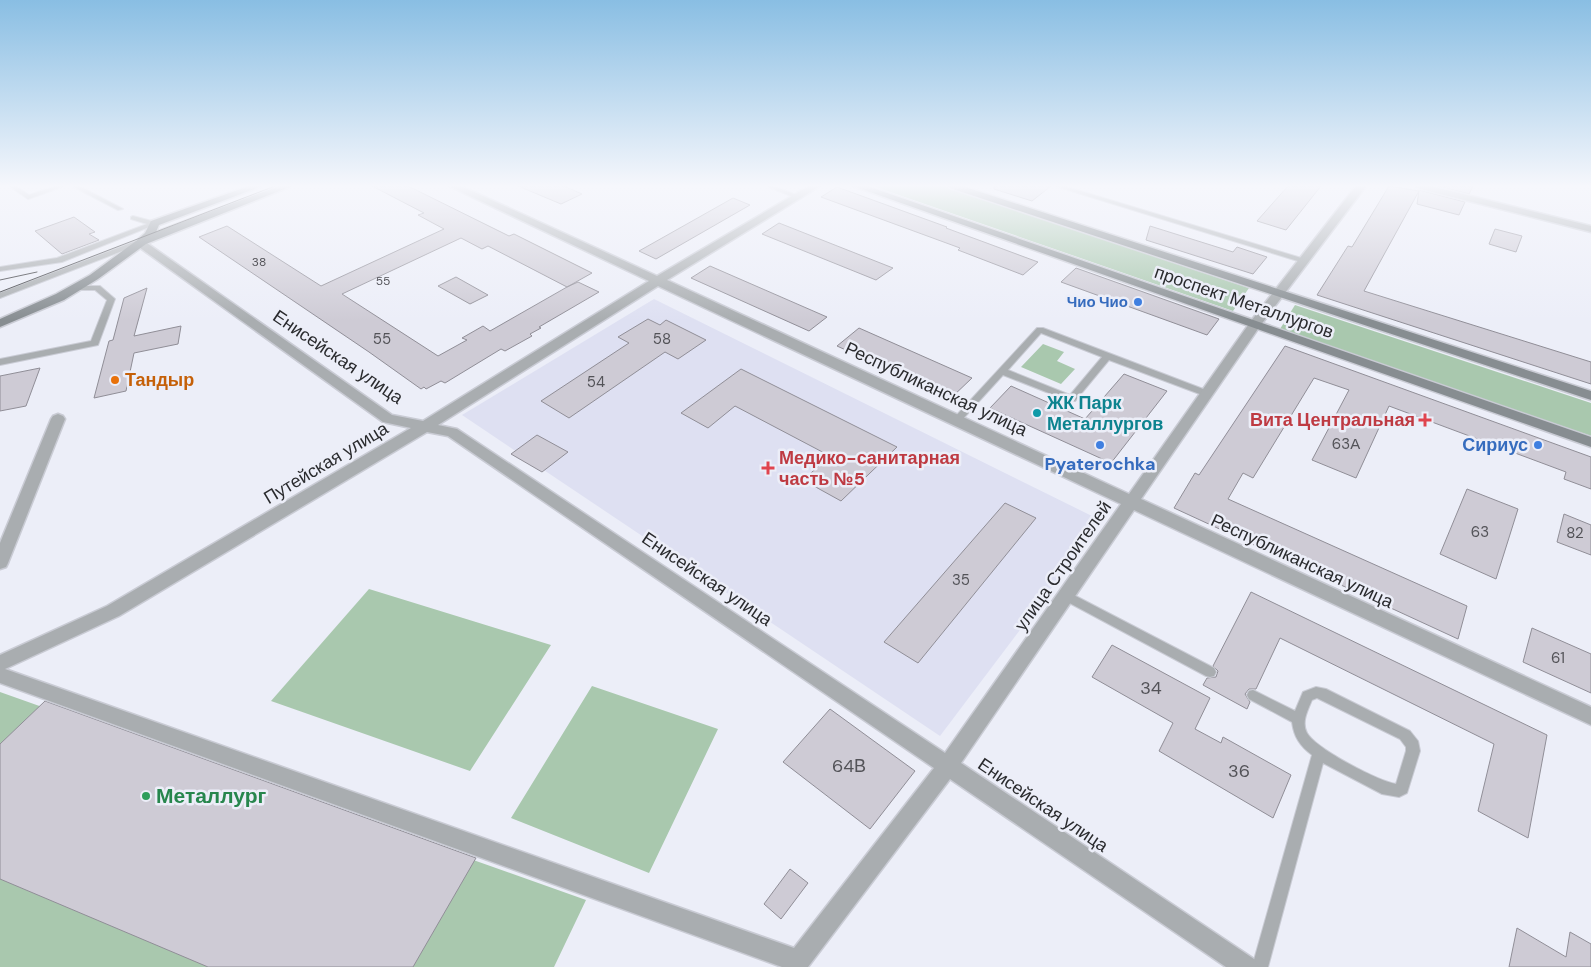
<svg xmlns="http://www.w3.org/2000/svg" width="1591" height="967" viewBox="0 0 1591 967" font-family="'DM Sans',sans-serif">
	<style>
		.built { fill: #dee0f2 }
		.green { fill: #a9c8ae }
		.building { fill: #cecbd5; stroke: #908e97; fill-rule: evenodd }
		.lines { fill: none; stroke-linecap: round; stroke-linejoin: round }
		.lane-casing { stroke: #c9cbd4; stroke-width: 2 }
		.street-casing { stroke: #c9cbd4; stroke-width: 3 }
		.secondary-casing { stroke: #c9cbd4; stroke-width: 3 }
		.lane { fill: #a9adb0; fill-rule: evenodd }
		.street { fill: #a9adb0; fill-rule: evenodd }
		.secondary { fill: #878d91; fill-rule: evenodd }
		.tram { stroke: #3f4044; stroke-width: 1 }
		.shop-dot { fill: #3f7fe0; stroke: #eceef8; stroke-width: 2 }
		.food-dot { fill: #e8710a; stroke: #eceef8; stroke-width: 2 }
		.culture-dot { fill: #0f9aa8; stroke: #eceef8; stroke-width: 2 }
		.health-dot { fill: #e0444e; stroke: #eceef8; stroke-width: 2 }
		.leisure-dot { fill: #2e9e5b; stroke: #eceef8; stroke-width: 2 }
		.labels { text-anchor: middle; dominant-baseline: central; stroke-width: 5; stroke-linejoin: round; paint-order: stroke }
		.far-number-label { font-size: 12px; fill: #535358 }
		.far-shop-label { font-size: 15px; font-weight: bold; fill: #366cbe; stroke: #eceef8; text-anchor: end }
		.number-label { font-size: 15px; fill: #535358 }
		.street-label { font-size: 18px; fill: #2a2b2e; stroke: #eceef8 }
		.food-label { font-size: 18px; font-weight: bold; fill: #c56008; stroke: #eceef8; text-anchor: start }
		.culture-label { font-size: 18px; font-weight: bold; fill: #0d838f; stroke: #eceef8; text-anchor: start }
		.health-label { font-size: 18px; font-weight: bold; fill: #be3a42; stroke: #eceef8; text-anchor: end }
		.shop-label { font-size: 18px; font-weight: bold; fill: #366cbe; stroke: #eceef8; text-anchor: end }
		.near-number-label { font-size: 18px; fill: #535358 }
		.near-leisure-label { font-size: 21px; font-weight: bold; fill: #27864d; stroke: #eceef8; text-anchor: start }
	</style>
	<rect width="100%" height="100%" fill="#eceef8"/>
	<path class="built" d="M 654,299 L 1102,521 L 940,736 L 462,415 Z"/>
	<path class="green" d="M 873,186 L 944,186 L 1249,288 L 1233,311 Z
		M 1295,305 L 1591,403 L 1591,436 L 1280,329 Z
		M 1043,344 L 1064,352 L 1057,361 L 1075,369 L 1061,384 L 1021,367 Z
		M 369,589 L 551,645 L 470,771 L 271,701 Z
		M 592,686 L 718,729 L 649,873 L 511,818 Z
		M 0,692 L 586,900 L 554,967 L 0,967 Z"/>
	<path class="building" d="M 372,186 L 408,186 L 509,236 L 514,234 L 592,273 L 567,287 L 578,282 L 599,292 L 539,327 L 541,328 L 530,334 L 532,336 L 505,351 L 501,349 L 445,383 L 441,381 L 426,389 L 424,387 L 421,389 L 369,352 L 199,237 L 227,226 L 321,286 L 444,229 L 418,215 L 424,213 ZM 461,238 L 482,249 L 488,246 L 567,287 L 490,331 L 483,326 L 462,338 L 467,340 L 438,356 L 342,294 Z
		M 518,186 L 564,186 L 582,194 L 561,204 Z
		M 994,186 L 1051,186 L 1032,201 L 994,189 Z
		M 1288,186 L 1321,186 L 1286,230 L 1257,221 Z
		M 1389,186 L 1419,191 L 1364,291 L 1591,362 L 1591,384 L 1317,295 L 1348,246 L 1352,247 Z
		M 1437,186 L 1473,186 L 1469,194 Z
		M 837,187 L 947,227 L 946,228 L 1038,262 L 1023,275 L 958,250 L 960,248 L 821,197 Z
		M 1419,190 L 1465,202 L 1459,215 L 1417,204 Z
		M 733,198 L 750,205 L 656,259 L 639,251 Z
		M 74,217 L 95,232 L 89,234 L 99,240 L 62,254 L 35,231 Z
		M 779,223 L 893,268 L 876,280 L 762,234 Z
		M 1150,226 L 1233,252 L 1237,247 L 1267,257 L 1253,274 L 1146,240 Z
		M 1495,229 L 1522,236 L 1516,252 L 1489,244 Z
		M 710,266 L 827,317 L 809,331 L 691,278 Z
		M 1076,268 L 1219,319 L 1207,335 L 1061,282 Z
		M 456,277 L 488,295 L 470,304 L 438,286 Z
		M 147,288 L 134,336 L 181,326 L 178,344 L 134,353 L 126,391 L 94,398 L 109,341 L 113,340 L 124,298 Z
		M 648,319 L 660,325 L 666,320 L 706,340 L 678,359 L 665,352 L 569,418 L 541,401 L 629,343 L 618,337 Z
		M 859,328 L 972,378 L 951,398 L 837,346 Z
		M 1285,346 L 1591,457 L 1591,489 L 1564,479 L 1566,472 L 1389,406 L 1356,478 L 1312,460 L 1349,390 L 1314,378 L 1253,478 L 1243,473 L 1228,499 L 1467,606 L 1458,639 L 1174,508 L 1195,473 L 1199,475 Z
		M 40,368 L 26,406 L 0,411 L 0,376 Z
		M 741,369 L 897,447 L 841,501 L 803,480 L 830,456 L 735,406 L 708,428 L 681,413 Z
		M 1124,374 L 1167,391 L 1111,463 L 990,408 L 1011,386 L 1085,419 Z
		M 537,435 L 568,452 L 542,472 L 511,454 Z
		M 1467,489 L 1518,509 L 1496,579 L 1440,554 Z
		M 1005,503 L 1036,518 L 918,663 L 884,642 Z
		M 1564,514 L 1591,525 L 1591,555 L 1557,542 Z
		M 1251,592 L 1547,735 L 1528,838 L 1478,811 L 1494,744 L 1280,638 L 1256,689 L 1249,689 L 1245,694 L 1250,702 L 1247,709 L 1203,685 L 1207,678 L 1216,677 L 1218,671 L 1213,666 Z
		M 1532,628 L 1591,654 L 1591,693 L 1523,662 Z
		M 1112,645 L 1210,698 L 1195,729 L 1221,743 L 1223,737 L 1291,775 L 1273,818 L 1159,751 L 1173,723 L 1092,677 Z
		M 45,701 L 476,858 L 413,967 L 208,967 L 0,879 L 0,744 Z
		M 830,709 L 915,771 L 870,829 L 783,762 Z
		M 790,869 L 808,883 L 781,919 L 764,904 Z
		M 1517,928 L 1566,957 L 1570,932 L 1591,944 L 1591,967 L 1509,967 Z"/>
	<g class="lines">
		<g class="lane-casing">
			<path id="lane" d="M 9,186 L 16,186 L 29,195 L 56,186 L 65,186 L 28,199 Z
				M 72,186 L 79,186 L 123,209 L 118,210 Z
				M 766,186 L 774,186 L 801,197 L 796,198 Z
				M 1055,186 L 1064,186 L 1308,260 L 1307,262 L 1301,262 Z
				M 133,216 L 159,223 L 62,262 L 0,271 L 0,267 L 57,258 L 147,224 L 131,219 L 131,217 Z
				M 136,241 L 143,243 L 0,298 L 0,293 Z
				M 72,286 L 100,286 L 115,299 L 98,345 L 0,365 L 0,359 L 91,341 L 107,300 L 95,290 L 75,290 L 71,288 Z
				M 1037,328 L 1043,328 L 1211,392 L 1212,394 L 1211,396 L 1205,396 L 1109,360 L 1075,401 L 1069,401 L 1003,375 L 960,422 L 954,422 L 952,420 L 954,418 ZM 1041,333 L 1102,357 L 1070,395 L 1008,370 Z
				M 1066,591 L 1214,668 L 1216,672 L 1214,676 L 1210,677 L 1206,676 L 1062,599 L 1060,596 L 1062,593 Z
				M 1316,687 L 1326,689 L 1410,731 L 1418,741 L 1420,751 L 1407,793 L 1399,797 L 1382,794 L 1323,763 L 1268,967 L 1252,967 L 1312,755 C 1300,746 1294,737 1292,722 L 1249,699 L 1247,695 L 1249,691 L 1253,690 L 1295,711 L 1303,692 ZM 1317,698 L 1400,739 L 1406,747 L 1406,751 L 1396,784 C 1378,781 1316,749 1307,733 C 1301,722 1308,710 1312,700 Z"/>
		</g>
		<g class="street-casing">
			<path id="street" d="M 449,186 L 461,186 L 657,276 L 809,186 L 820,186 L 667,280 L 1129,494 L 1251,321 L 1356,186 L 1366,186 L 1260,326 L 1141,499 L 1591,707 L 1591,725 L 1134,510 L 961,763 L 1254,959 L 1258,967 L 1226,967 L 950,779 L 808,967 L 782,967 L 0,683 L 0,655 L 107,606 L 411,428 L 383,422 L 136,245 L 135,243 L 136,241 L 144,241 L 392,415 L 423,421 L 649,281 ZM 658,286 L 1121,504 L 945,753 L 457,429 L 438,425 ZM 427,432 L 448,436 L 934,768 L 794,948 L 5,669 L 119,616 Z
				M 1415,186 L 1431,186 L 1591,226 L 1591,232 L 1417,188 Z
				M 58,414 L 63,416 L 65,419 L 8,563 L 6,567 L 0,569 L 0,543 L 51,419 L 53,416 Z"/>
		</g>
		<g class="secondary-casing">
			<path id="secondary" d="M 249,186 L 262,186 L 159,225 L 156,232 L 279,186 L 292,186 L 146,244 L 98,279 L 64,300 L 0,327 L 0,319 L 56,294 L 90,275 L 136,241 L 145,233 L 151,221 Z
				M 853,186 L 867,186 L 1591,437 L 1591,447 Z
				M 948,186 L 962,186 L 1591,391 L 1591,400 L 950,188 Z"/>
		</g>
		<use href="#lane" class="lane"/>
		<use href="#street" class="street"/>
		<use href="#secondary" class="secondary"/>
		<path class="tram" d="M 0,280 L 37,272
			M 0,292 L 275,186"/>
	</g>
	<linearGradient id="sky" x2="0" y2="1"><stop stop-color="#89bee3"/><stop offset="0.58" stop-color="#f6f7fc"/><stop offset="1" stop-color="#f6f7fc" stop-opacity="0"/></linearGradient>
	<rect width="1591" height="321" fill="url(#sky)"/>
	<g class="shop-dot">
		<circle cx="1138" cy="302" r="5"/>
		<circle cx="1100" cy="445" r="5"/>
		<circle cx="1538" cy="445" r="5"/>
	</g>
	<circle class="food-dot" cx="115" cy="380" r="5"/>
	<circle class="culture-dot" cx="1037" cy="413" r="5"/>
	<g class="health-dot">
		<path d="M1422.5 412.5h5v5h5v5h-5v5h-5v-5h-5v-5h5z"/>
		<path d="M765.5 460.5h5v5h5v5h-5v5h-5v-5h-5v-5h5z"/>
	</g>
	<circle class="leisure-dot" cx="146" cy="796" r="5"/>
	<g class="labels">
		<g class="far-number-label">
			<text x="259" y="262">38</text>
			<text x="383" y="281">55</text>
		</g>
		<g class="far-shop-label">
			<text x="1128" y="302">Чио Чио</text>
		</g>
		<g class="number-label">
			<text x="382" y="339">55</text>
			<text x="662" y="339">58</text>
			<text x="596" y="382">54</text>
			<text x="1346" y="444">63А</text>
			<text x="1480" y="532">63</text>
			<text x="1575" y="533">82</text>
			<text x="961" y="580">35</text>
			<text x="1558" y="658">61</text>
		</g>
		<g class="street-label">
			<text transform="translate(1244 302) rotate(19)">проспект Металлургов</text>
			<text transform="translate(338 357) rotate(34)">Енисейская улица</text>
			<text transform="translate(936 389) rotate(25)">Республиканская улица</text>
			<text transform="translate(326 463) rotate(-31)">Путейская улица</text>
			<text transform="translate(1302 561) rotate(25)">Республиканская улица</text>
			<text transform="translate(1063 566) rotate(-55)">улица Строителей</text>
			<text transform="translate(707 579) rotate(34)">Енисейская улица</text>
			<text transform="translate(1043 805) rotate(34)">Енисейская улица</text>
		</g>
		<g class="food-label">
			<text x="125" y="380">Тандыр</text>
		</g>
		<g class="culture-label">
			<text x="1047" y="403">ЖК Парк<tspan x="1047" dy="21">Металлургов</tspan></text>
		</g>
		<g class="health-label">
			<text x="1415" y="420">Вита Центральная</text>
			<text x="779" y="458" text-anchor="start">Медико-санитарная<tspan x="779" dy="21">часть №5</tspan></text>
		</g>
		<g class="shop-label">
			<text x="1528" y="445">Сириус</text>
			<text x="1100" y="464" text-anchor="middle">Pyaterochka</text>
		</g>
		<g class="near-number-label">
			<text x="1151" y="688">34</text>
			<text x="849" y="766">64В</text>
			<text x="1239" y="771">36</text>
		</g>
		<g class="near-leisure-label">
			<text x="156" y="796">Металлург</text>
		</g>
	</g>
</svg>
